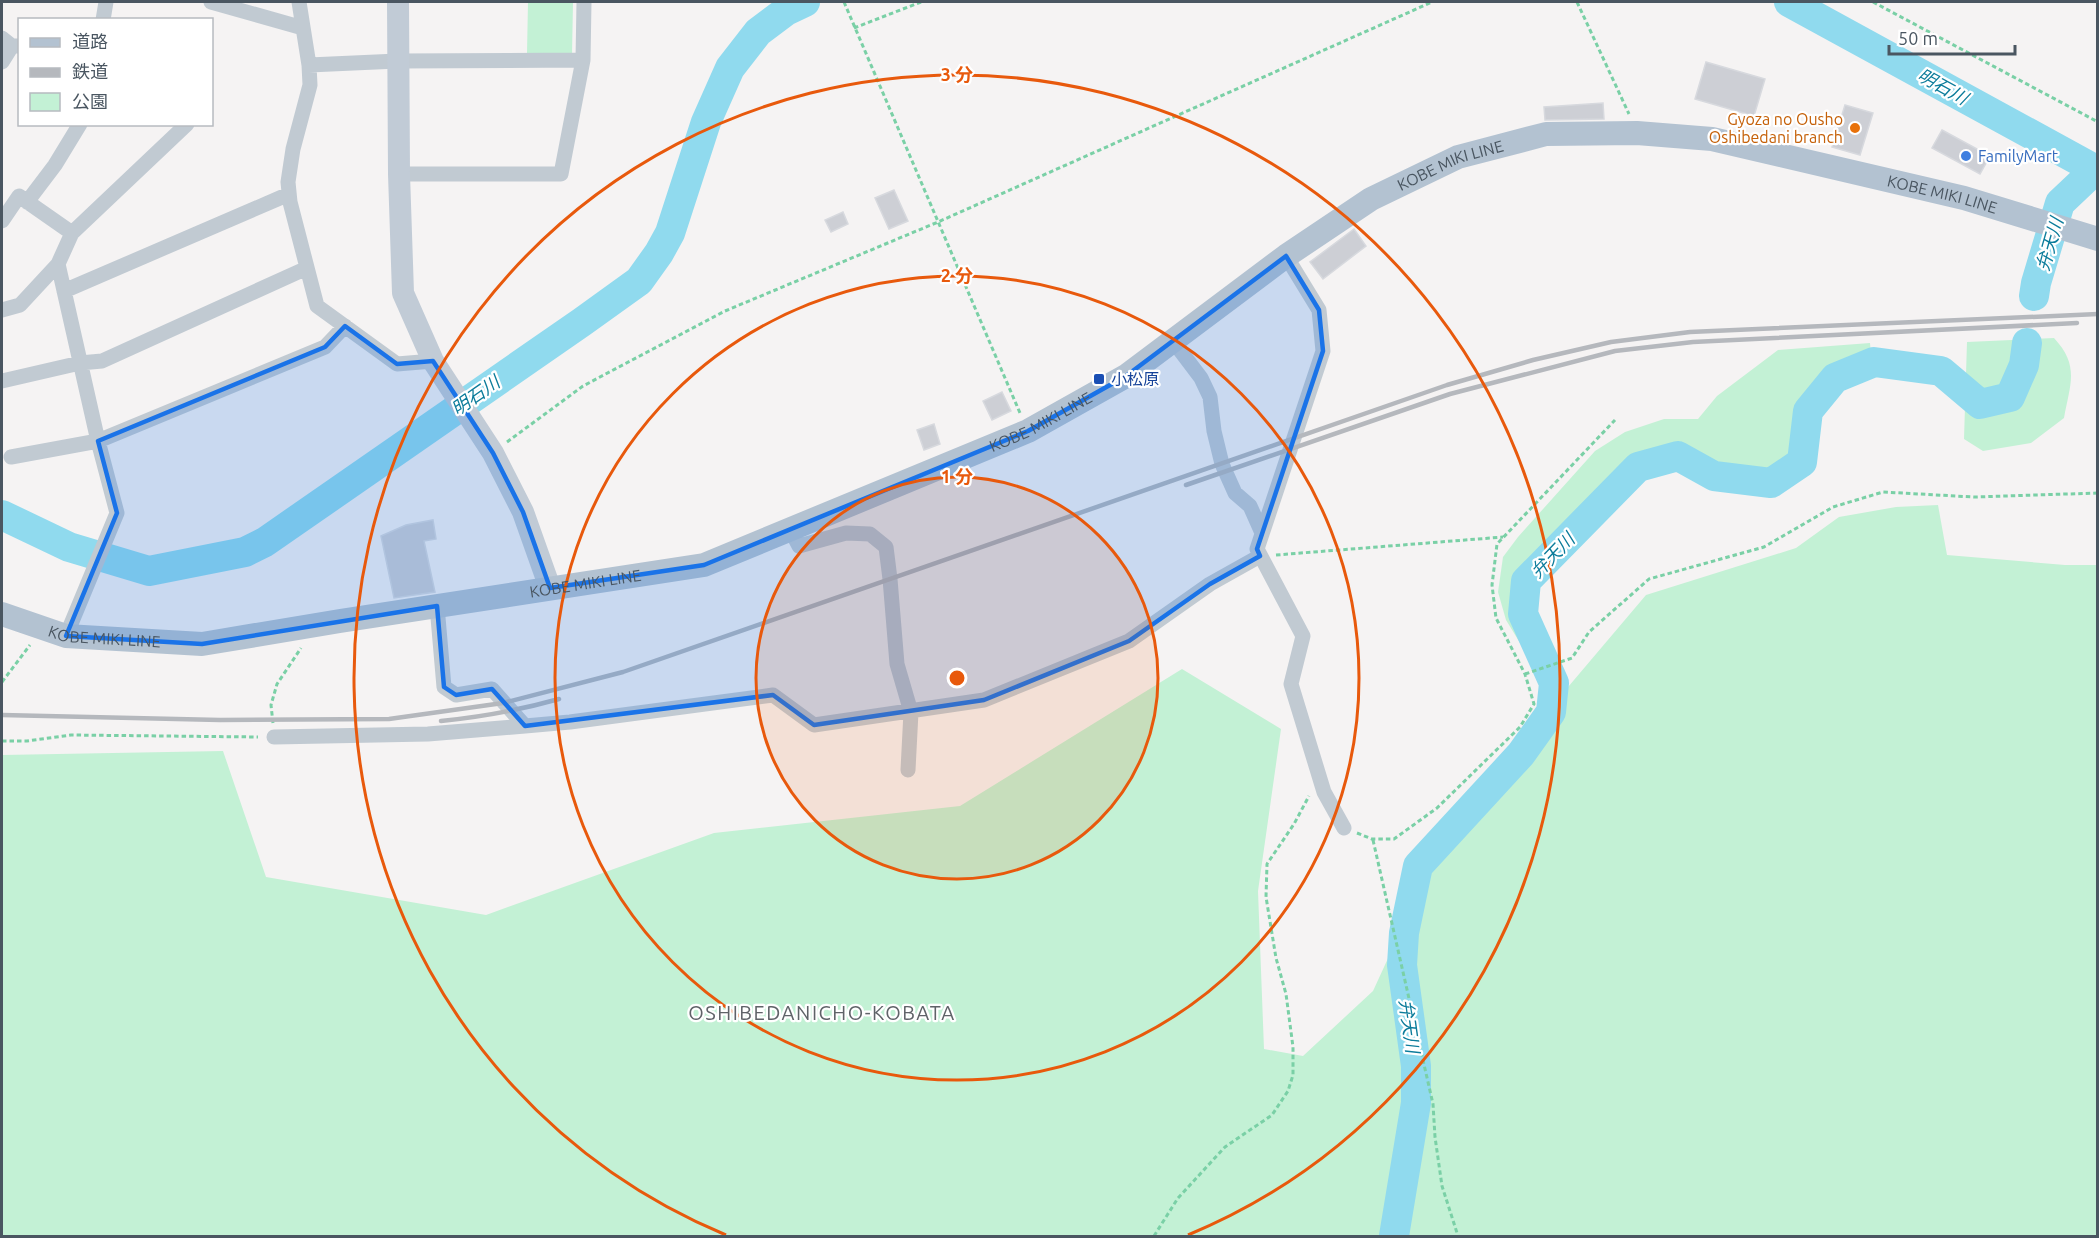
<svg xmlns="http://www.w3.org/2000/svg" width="2099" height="1238" viewBox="0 0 2099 1238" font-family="Ubuntu,'Noto Sans JP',sans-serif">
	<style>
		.green { fill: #c3f1d5 }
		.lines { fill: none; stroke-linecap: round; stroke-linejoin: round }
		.river { stroke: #90daee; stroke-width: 30 }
		.building { fill: #cdcfd5; stroke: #d7d9de; stroke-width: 1.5 }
		.path { stroke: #7ad0a6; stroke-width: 3; stroke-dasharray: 4.5 3; stroke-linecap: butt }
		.street { stroke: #c1cad2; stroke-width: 15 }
		.secondary { stroke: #c1cbd6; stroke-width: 22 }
		.primary { stroke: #b3c2d1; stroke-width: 24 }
		.rail { stroke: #b5b8bd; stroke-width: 4.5 }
		.marked { fill: #1a73e8; fill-opacity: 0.2; stroke: #1a73e8; stroke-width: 4.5; stroke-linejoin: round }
		.ring { fill: none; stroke: #e8590c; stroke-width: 3 }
		.food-dot { fill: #e8710a; stroke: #fff; stroke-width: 2 }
		.shop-dot { fill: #3f7fe0; stroke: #fff; stroke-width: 2 }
		.transit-dot { fill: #1a4fb4; stroke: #fff; stroke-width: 2 }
		.labels { text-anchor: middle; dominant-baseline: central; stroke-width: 4.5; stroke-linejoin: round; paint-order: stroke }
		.food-label { font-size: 16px; fill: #c56008; stroke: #fff; text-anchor: end }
		.shop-label { font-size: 16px; fill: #366cbe; stroke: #fff; text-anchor: start }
		.street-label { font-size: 16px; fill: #4a5661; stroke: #fff }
		.transit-label { font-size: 16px; fill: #164399; stroke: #fff; text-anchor: start }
		.water-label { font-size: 18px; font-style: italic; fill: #0c7c9b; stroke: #fff }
		.quarter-label { font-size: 20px; letter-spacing: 1.5px; fill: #5f6368; stroke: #fff }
		.centre { fill: #e8590c; stroke: #fff; stroke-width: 3 }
		.ring-label { font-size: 18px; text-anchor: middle; font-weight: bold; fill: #e8590c; stroke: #fff; stroke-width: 4.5; stroke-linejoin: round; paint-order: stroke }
	</style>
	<rect width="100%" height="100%" fill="#f5f3f3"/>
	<path class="green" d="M 528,2 L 573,2 L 572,55 L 527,53 Z
		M 2054,338 C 2080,366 2070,384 2064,418 L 2031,443 L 1983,451 L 1964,439 L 1967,342 Z
		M 1870,343 L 1871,354 L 1825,372 L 1802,410 L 1797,450 L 1772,474 L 1723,471 L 1693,454 L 1669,448 L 1619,471 L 1539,552 L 1519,589 L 1518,615 L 1541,661 L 1534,666 L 1506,620 L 1498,592 L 1503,557 L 1518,537 L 1595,451 L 1625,432 L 1664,419 L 1698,419 L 1717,396 L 1778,350 Z
		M 1938,505 L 1947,555 L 2065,565 L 2097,565 L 2097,1236 L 2,1236 L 2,755 L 223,751 L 266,877 L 486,915 L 714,833 L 960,806 L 1182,669 L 1281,729 L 1258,891 L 1264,1049 L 1303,1056 L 1373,991 L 1447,830 L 1646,595 L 1796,548 L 1839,517 L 1896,507 Z"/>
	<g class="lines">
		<path class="river" d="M 1789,2 L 2098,171
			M 2034,296 L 2036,283 L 2060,203 L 2095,170
			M 2,515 L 69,547 L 149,571 L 245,552 L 265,542 L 582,322 L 639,281 L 659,253 L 670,233 L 706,122 L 730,68 L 758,32 L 786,11 L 805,2
			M 1394,1236 L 1416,1103 L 1416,1066 L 1402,965 L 1404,933 L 1418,866 L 1521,754 L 1551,712 L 1554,683 L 1523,614 L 1526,581 L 1638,467 L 1678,456 L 1714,476 L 1771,483 L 1802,462 L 1808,411 L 1835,378 L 1874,362 L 1941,371 L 1980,404 L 2010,397 L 2024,365 L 2027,343"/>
	</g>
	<path class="building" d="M 1706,62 L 1765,79 L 1754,116 L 1695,99 Z
		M 1603,103 L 1604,119 L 1545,120 L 1544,107 Z
		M 1845,105 L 1873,113 L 1860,155 L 1832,147 Z
		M 1942,130 L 1990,156 L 1980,174 L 1932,148 Z
		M 894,190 L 908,221 L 889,229 L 875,198 Z
		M 843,212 L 848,224 L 831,232 L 825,220 Z
		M 1354,229 L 1366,246 L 1323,279 L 1310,262 Z
		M 1002,392 L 1011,411 L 992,420 L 983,401 Z
		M 934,424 L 940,444 L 924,450 L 917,430 Z
		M 433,520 L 436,539 L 424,541 L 435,592 L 394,598 L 381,536 L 406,525 Z"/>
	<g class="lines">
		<path class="path" d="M 844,2 L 1020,413
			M 1577,2 L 1629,114
			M 1873,2 L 2098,122
			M 854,28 L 921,2
			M 507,442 L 583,386 L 725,311 L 938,222 L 1432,2
			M 1276,555 L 1503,537
			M 1525,674 L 1572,658 L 1589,632 L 1649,579 L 1764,547 L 1833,507 L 1883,492 L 1974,497 L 2098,493
			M 2,682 L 30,645
			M 273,723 L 271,705 L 277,684 L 301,648
			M 2,741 L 27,741 L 71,735 L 258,737
			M 1357,833 L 1372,839 L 1394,839 L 1437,808 L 1520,727 L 1534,704 L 1525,674 L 1496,618 L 1492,585 L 1497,544 L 1615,420
			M 1373,840 L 1433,1104 L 1435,1137 L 1442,1186 L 1458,1236
			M 1154,1236 L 1178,1198 L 1225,1147 L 1272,1115 L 1288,1091 L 1293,1075 L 1293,1047 L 1286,994 L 1276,958 L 1266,897 L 1267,864 L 1294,824 L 1309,796"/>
		<path class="street" d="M 211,2 L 303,28
			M 299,2 L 309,65 L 310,85 L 293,149 L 288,182 L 290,202 L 317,306 L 397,364 L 433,361
			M 103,20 L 106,2
			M 2,38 L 12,46 L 20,46
			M 2,62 L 12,46
			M 309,65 L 398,61 L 583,60 L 584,2
			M 399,174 L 561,174 L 583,60
			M 27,202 L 55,165 L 80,124
			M 2,221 L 19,196 L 72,233
			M 1286,256 L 1319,310 L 1323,351 L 1257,549 L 1303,636 L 1291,684 L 1324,792 L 1344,828
			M 64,291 L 289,194
			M 2,310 L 20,305 L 58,264
			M 1173,341 L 1201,378 L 1210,397 L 1214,431 L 1222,464 L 1235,493 L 1250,506 L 1262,533
			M 2,381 L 80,363 L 102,361 L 307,268
			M 11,457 L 98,441 L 325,347 L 345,326
			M 790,529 L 799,546 L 846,533 L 870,534 L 886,547 L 890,579 L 897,664 L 911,712 L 908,770
			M 437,606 L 444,687 L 456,695 L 492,689 L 525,726 L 570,722 L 773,695 L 814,725 L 984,700 L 1129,641 L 1210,584 L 1260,556
			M 66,636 L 117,513 L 98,441 L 58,264 L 72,233 L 187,124
			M 274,737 L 428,734 L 525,726"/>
		<path class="secondary" d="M 398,2 L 399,174 L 403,293 L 433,361 L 493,453 L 523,512 L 550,588"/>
		<path class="primary" id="s1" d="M 2,614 L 66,636 L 202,644 L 340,621 L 704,565 L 1028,431 L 1126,376 L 1286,256 L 1371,199 L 1458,157 L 1546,134 L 1637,133 L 1712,139 L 1964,198 L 2098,239"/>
		<path class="rail" d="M 1186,485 L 1450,394 L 1615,351 L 1693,342 L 2077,323
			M 2,715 L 220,720 L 389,719 L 503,703 L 623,672 L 1447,385 L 1533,360 L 1611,342 L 1690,332 L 2098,314
			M 441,721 C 481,717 520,710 559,699"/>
	</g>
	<path class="marked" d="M 1286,256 L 1319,310 L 1323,351 L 1257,549 L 1260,556 L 1210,584 L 1129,641 L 984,700 L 814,725 L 773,695 L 525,726 L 492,689 L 456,695 L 444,687 L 437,606 L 202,644 L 66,636 L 117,513 L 98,441 L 325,347 L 345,326 L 397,364 L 433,361 L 493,453 L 523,512 L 550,588 L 704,565 L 1028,431 L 1126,376 Z"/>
	<circle cx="957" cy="678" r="201" fill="#e8590c" fill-opacity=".12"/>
	<g class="ring">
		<circle cx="957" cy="678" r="201"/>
		<circle cx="957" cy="678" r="402"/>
		<path d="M726 1235A603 603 0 1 1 1188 1235"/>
	</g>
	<circle class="food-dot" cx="1855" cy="128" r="6"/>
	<circle class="shop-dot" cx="1966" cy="156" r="6"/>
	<rect class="transit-dot" x="1093" y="373" width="12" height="12" rx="3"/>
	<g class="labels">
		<g class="food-label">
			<text x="1843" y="119">Gyoza no Ousho<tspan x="1843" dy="18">Oshibedani branch</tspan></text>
		</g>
		<g class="shop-label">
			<text x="1978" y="156">FamilyMart</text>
		</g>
		<g class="street-label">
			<text stroke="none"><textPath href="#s1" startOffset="1564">KOBE MIKI LINE</textPath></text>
			<text stroke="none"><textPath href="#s1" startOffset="2068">KOBE MIKI LINE</textPath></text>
			<text stroke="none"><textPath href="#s1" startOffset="1078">KOBE MIKI LINE</textPath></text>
			<text stroke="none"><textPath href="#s1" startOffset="592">KOBE MIKI LINE</textPath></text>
			<text stroke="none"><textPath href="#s1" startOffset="106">KOBE MIKI LINE</textPath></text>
		</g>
		<g class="transit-label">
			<text x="1111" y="379">小松原</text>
		</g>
		<g class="water-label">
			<text transform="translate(1943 86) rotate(29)">明石川</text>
			<text transform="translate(2049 244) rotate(-74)">弁天川</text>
			<text transform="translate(475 395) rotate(-35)">明石川</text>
			<text transform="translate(1552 555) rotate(-46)">弁天川</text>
			<text transform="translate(1410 1026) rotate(82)">弁天川</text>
		</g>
		<g class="quarter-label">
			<text x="822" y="1012">OSHIBEDANICHO-KOBATA</text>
		</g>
	</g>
	<circle cx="957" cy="678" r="9" class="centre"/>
	<g class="ring-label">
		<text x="957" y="81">3 分</text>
		<text x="957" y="282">2 分</text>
		<text x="957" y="483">1 分</text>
	</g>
	<rect width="2099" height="1238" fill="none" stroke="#4a5661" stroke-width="6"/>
	<rect x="18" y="18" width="195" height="108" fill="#ffffff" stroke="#b7bbc0" stroke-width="1.5"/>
	<rect x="30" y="38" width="30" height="9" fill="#b3c2d1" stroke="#b7bbc0" stroke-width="1.5"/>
	<text x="72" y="48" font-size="18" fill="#4a5661">道路</text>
	<rect x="30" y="68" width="30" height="9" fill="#b5b8bd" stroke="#b7bbc0" stroke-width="1.5"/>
	<text x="72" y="78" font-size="18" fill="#4a5661">鉄道</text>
	<rect x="30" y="93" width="30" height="18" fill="#c3f1d5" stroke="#b7bbc0" stroke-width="1.5"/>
	<text x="72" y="108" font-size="18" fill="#4a5661">公園</text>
	<path d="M1889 45v9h126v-9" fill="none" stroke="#4a5661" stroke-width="3"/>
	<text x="1898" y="45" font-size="18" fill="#4a5661" stroke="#ffffff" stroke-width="4.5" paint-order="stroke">50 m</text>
</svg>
